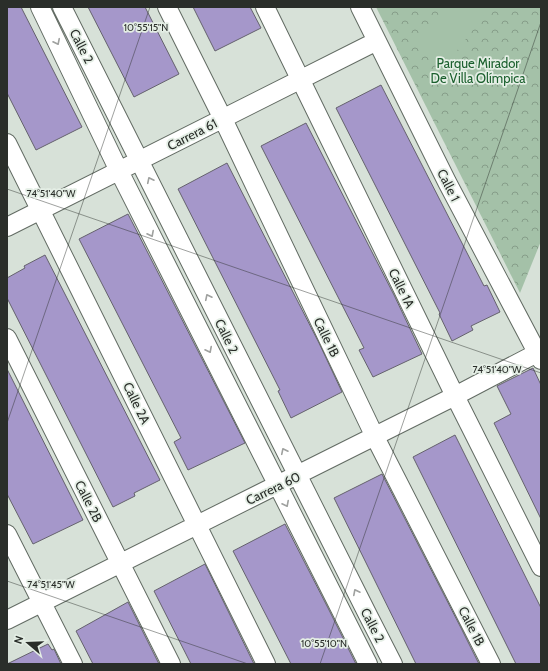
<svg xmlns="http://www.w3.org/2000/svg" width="548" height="671" viewBox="0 0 548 671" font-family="Cabin,sans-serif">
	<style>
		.park { fill: url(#park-crowns) }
		.pitch { fill: #a4c1a8 }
		.building { fill: #a597ca; stroke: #65626d }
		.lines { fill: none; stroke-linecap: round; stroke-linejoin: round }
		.minor-casing { stroke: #626b63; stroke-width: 20 }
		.minor { stroke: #fff; stroke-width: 18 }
		.oneway { stroke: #9fa19f }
		.ticks { fill: none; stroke: #2a2e2a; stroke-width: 1; stroke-opacity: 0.45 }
		.labels { text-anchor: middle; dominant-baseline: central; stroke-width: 3.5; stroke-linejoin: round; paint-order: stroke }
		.street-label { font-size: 13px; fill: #2a2e2a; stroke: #e4eee5 }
		.park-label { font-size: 13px; fill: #1b602e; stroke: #e4eee5 }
		.ticks-label { font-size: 10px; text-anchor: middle; fill: #2a2e2a; stroke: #e4eee5; stroke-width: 3.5; stroke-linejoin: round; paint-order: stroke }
	</style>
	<defs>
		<pattern id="park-crowns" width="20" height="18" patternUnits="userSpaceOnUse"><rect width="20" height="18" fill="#a4c1a8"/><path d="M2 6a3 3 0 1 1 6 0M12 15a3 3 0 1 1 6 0" fill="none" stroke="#869d89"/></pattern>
	</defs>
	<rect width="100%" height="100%" fill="#d7e1d8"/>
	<path class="park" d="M 376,7 L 541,7 L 541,241 L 520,293 Z"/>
	<path class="pitch" d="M 444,7 L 490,7 L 444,68 L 415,46 Z"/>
	<path class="building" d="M 7,7 L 21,7 L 82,127 L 36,150 L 7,93 Z
		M 88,7 L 145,7 L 179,74 L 134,97 Z
		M 193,7 L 250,7 L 261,28 L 215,51 Z
		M 381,85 L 484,286 L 487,285 L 500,312 L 471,326 L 473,330 L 452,341 L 439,314 L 440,313 L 336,108 Z
		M 306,123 L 394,295 L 422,354 L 373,377 L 359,350 L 364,348 L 261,146 Z
		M 227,163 L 319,343 L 342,392 L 291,418 L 278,391 L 280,390 L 178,189 Z
		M 128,214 L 245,443 L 188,470 L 174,442 L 181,438 L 79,239 Z
		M 45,255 L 160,480 L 134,493 L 135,496 L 113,507 L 7,298 L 7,278 L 25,268 L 24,266 Z
		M 533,368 L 541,385 L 541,519 L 494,423 L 511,414 L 497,386 Z
		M 7,369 L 83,520 L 33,544 L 7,494 Z
		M 455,435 L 541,608 L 541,664 L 516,664 L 413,457 Z
		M 382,474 L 461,628 L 479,664 L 416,664 L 334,498 Z
		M 285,524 L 328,608 L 356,664 L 291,664 L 269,621 L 233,551 Z
		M 205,564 L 254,664 L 191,664 L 154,591 Z
		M 128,602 L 159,664 L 93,664 L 76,631 Z
		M 48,644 L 52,650 L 54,649 L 61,664 L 7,664 Z"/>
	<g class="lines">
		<g class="minor-casing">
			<path id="minor" d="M 40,7 L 119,171 L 368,664
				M 62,7 C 173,226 281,446 393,664
				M 167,7 L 223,119 L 375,437 L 491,664
				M 265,7 L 455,396 L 541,567
				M 360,7 L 447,182 L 541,360
				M 7,143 L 266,664
				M 7,227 L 377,41
				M 7,338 L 171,664
				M 7,534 L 73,664
				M 7,620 L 455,396 L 537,353"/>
		</g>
		<use href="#minor" class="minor"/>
	</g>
	<defs><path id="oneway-chevron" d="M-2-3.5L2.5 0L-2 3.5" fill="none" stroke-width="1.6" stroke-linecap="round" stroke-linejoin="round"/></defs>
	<g class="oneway">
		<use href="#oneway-chevron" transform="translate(57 42) rotate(64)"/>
		<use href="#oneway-chevron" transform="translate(150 180) rotate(-116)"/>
		<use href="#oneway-chevron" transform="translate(151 234) rotate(63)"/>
		<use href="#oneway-chevron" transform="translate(208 297) rotate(-116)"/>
		<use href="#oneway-chevron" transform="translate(209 350) rotate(63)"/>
		<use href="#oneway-chevron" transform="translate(284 451) rotate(-116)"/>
		<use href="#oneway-chevron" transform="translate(286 504) rotate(63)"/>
		<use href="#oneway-chevron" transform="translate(356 592) rotate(-117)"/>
	</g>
	<path class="ticks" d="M 7,189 L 541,373M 7,423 L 150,7M 7,581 L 248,664M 320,664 L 541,22"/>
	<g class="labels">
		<g class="street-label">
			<text transform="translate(82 46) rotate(63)">Calle 2</text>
			<text transform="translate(192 134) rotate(-27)">Carrera 61</text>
			<text transform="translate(449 185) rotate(63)">Calle 1</text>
			<text transform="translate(402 288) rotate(64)">Calle 1A</text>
			<text transform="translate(227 336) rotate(64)">Calle 2</text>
			<text transform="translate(327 337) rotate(64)">Calle 1B</text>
			<text transform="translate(137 403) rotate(64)">Calle 2A</text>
			<text transform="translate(273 488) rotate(-26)">Carrera 60</text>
			<text transform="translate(89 501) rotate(63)">Calle 2B</text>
			<text transform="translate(373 625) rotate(63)">Calle 2</text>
			<text transform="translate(472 626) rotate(63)">Calle 1B</text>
		</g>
		<g class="park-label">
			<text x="478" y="63">Parque Mirador<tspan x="478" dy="15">De Villa Olímpica</tspan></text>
		</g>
	</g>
	<g class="ticks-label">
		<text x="146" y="31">10°55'15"N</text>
		<text x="51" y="197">74°51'40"W</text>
		<text x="497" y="373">74°51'40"W</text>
		<text x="51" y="588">74°51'45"W</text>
		<text x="324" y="647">10°55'10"N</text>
	</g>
	<rect width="548" height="671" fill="none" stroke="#2a2e2a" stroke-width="16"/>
	<g transform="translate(28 643) rotate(289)" stroke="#e4eee5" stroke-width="3" paint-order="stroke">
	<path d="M0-3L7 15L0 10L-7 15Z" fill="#2a2e2a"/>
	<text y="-6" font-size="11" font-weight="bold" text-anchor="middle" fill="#2a2e2a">N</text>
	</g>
</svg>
